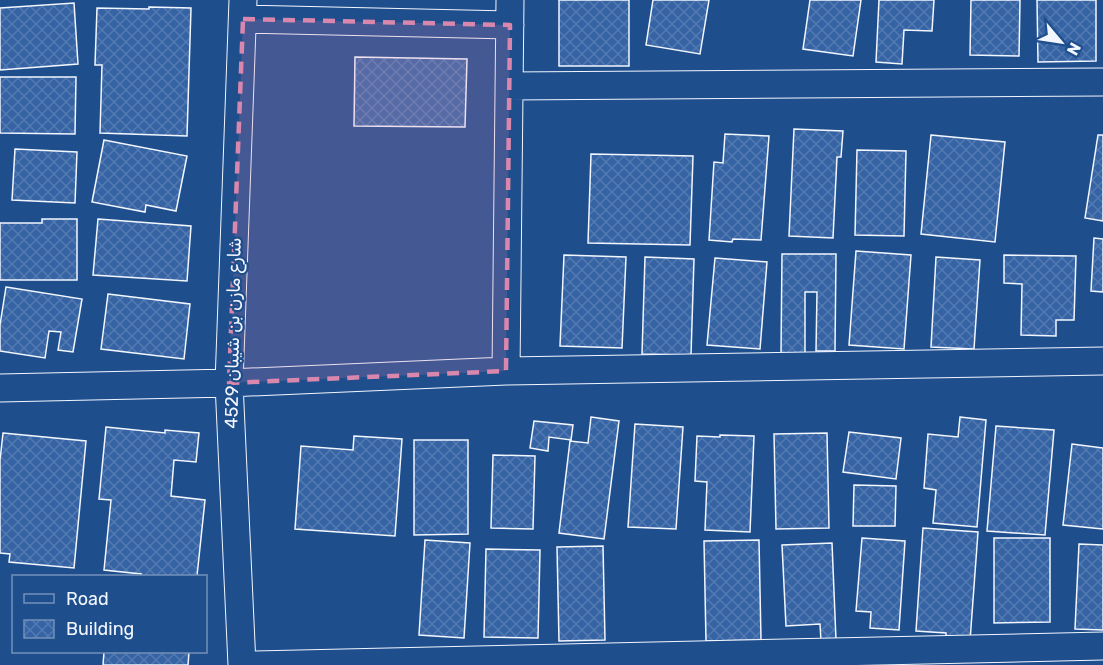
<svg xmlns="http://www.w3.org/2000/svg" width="1103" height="665" viewBox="0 0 1103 665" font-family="Rubik,'Noto Naskh Arabic',sans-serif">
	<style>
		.building { fill: url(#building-cross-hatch); stroke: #f2f6ff; stroke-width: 1.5 }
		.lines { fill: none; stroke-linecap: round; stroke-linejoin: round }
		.street-casing { stroke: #f2f6ff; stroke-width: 29 }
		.street { stroke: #1f4e8c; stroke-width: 27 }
		.marked { fill: #da87ad; fill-opacity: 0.2; stroke: #da87ad; stroke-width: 4.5; stroke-dasharray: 12 8; stroke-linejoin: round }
		.labels { text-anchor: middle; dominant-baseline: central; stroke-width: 4.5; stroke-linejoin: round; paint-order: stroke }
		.street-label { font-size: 18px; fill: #f2f6ff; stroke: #1f4e8c }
	</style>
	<defs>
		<pattern id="building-cross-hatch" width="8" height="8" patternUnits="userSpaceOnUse" patternTransform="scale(1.5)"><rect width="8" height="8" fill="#3563a3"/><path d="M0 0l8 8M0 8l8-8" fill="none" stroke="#537ab1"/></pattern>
	</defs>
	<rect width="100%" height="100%" fill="#1f4e8c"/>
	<path class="building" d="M 559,0 L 629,0 L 629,66 L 559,66 Z
		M 653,0 L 709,0 L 700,54 L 646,45 Z
		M 810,0 L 861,0 L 853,56 L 803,49 Z
		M 879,0 L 934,0 L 932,31 L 904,30 L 902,64 L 876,62 Z
		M 971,0 L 1020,0 L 1019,56 L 970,55 Z
		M 1037,0 L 1096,0 L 1096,61 L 1038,62 Z
		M 74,3 L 78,64 L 0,70 L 0,8 Z
		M 149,7 L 191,8 L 187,136 L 100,133 L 102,65 L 95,65 L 97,8 L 149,9 Z
		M 355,57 L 467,59 L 465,127 L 354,126 Z
		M 0,77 L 76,77 L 75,134 L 0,133 Z
		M 794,129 L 843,131 L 841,157 L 837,157 L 833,238 L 789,236 Z
		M 725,134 L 769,136 L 761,240 L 733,239 L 732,242 L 709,240 L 714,162 L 723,163 Z
		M 931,135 L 1005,142 L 995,242 L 921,234 Z
		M 1098,135 L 1103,135 L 1103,221 L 1085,218 Z
		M 104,140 L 187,156 L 176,211 L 146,205 L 145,212 L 92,202 Z
		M 15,149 L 77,152 L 75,203 L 12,200 Z
		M 857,150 L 906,151 L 904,236 L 855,235 Z
		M 591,154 L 693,156 L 690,245 L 588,243 Z
		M 42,219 L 77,219 L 77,280 L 0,280 L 0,223 L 42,223 Z
		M 98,219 L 191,226 L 187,281 L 93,275 Z
		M 1094,238 L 1103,239 L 1103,292 L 1091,291 Z
		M 856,251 L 911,255 L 904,349 L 849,345 Z
		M 782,254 L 836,254 L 835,351 L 816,351 L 817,292 L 805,292 L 805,355 L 781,354 Z
		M 564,255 L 626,257 L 622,348 L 560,346 Z
		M 1004,255 L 1076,256 L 1074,320 L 1056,320 L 1056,336 L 1021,335 L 1022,284 L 1004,283 Z
		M 645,257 L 694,259 L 691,355 L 642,354 Z
		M 936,257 L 980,260 L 974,349 L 931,347 Z
		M 715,258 L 767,262 L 760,349 L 707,345 Z
		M 6,287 L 82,299 L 73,352 L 58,350 L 61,332 L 49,331 L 45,358 L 0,351 L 0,325 Z
		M 108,294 L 190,304 L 184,359 L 101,349 Z
		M 591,417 L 619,421 L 604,539 L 559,533 L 570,441 L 588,443 Z
		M 960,417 L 986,420 L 977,527 L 933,523 L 936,490 L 924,488 L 928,434 L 958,437 Z
		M 534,421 L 573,425 L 571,440 L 549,437 L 548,451 L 530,448 Z
		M 635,424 L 683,427 L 676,529 L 628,527 Z
		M 996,426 L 1054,430 L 1045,535 L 987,531 Z
		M 106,427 L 165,433 L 165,430 L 199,433 L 196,462 L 174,460 L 171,496 L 205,500 L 197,576 L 140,576 L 141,574 L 104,570 L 111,500 L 99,499 Z
		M 849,432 L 901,438 L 896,479 L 843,472 Z
		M 3,433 L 86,441 L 74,568 L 9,562 L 10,554 L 0,553 L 0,460 Z
		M 827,433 L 829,528 L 776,529 L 774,434 Z
		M 720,435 L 754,436 L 750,532 L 705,530 L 707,482 L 695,481 L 697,436 L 720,437 Z
		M 354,436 L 402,439 L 395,536 L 295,529 L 301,446 L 353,450 Z
		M 414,440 L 468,440 L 468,534 L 414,535 Z
		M 1072,444 L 1103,448 L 1103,529 L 1063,525 Z
		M 493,455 L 535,456 L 533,529 L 491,528 Z
		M 854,485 L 896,486 L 895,526 L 853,526 Z
		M 923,528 L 978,532 L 970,641 L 946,640 L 946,633 L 916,631 Z
		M 862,538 L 905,541 L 899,630 L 870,628 L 871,612 L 856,611 Z
		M 994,538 L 1050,538 L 1050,622 L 994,623 Z
		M 425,540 L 470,543 L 464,638 L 419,635 Z
		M 759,540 L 761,640 L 706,641 L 704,541 Z
		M 832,543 L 836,640 L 821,641 L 820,624 L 786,626 L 782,545 Z
		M 1079,544 L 1103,545 L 1103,630 L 1075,629 Z
		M 603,546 L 605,640 L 559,641 L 557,547 Z
		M 486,549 L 540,550 L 538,638 L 484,637 Z
		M 104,652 L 189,652 L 188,665 L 103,665 Z"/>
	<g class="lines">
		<g class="street-casing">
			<path id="street" d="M 243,19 L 510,25
				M 509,86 L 1103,82
				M 506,371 L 510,0
				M 0,388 L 229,383 L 506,371 L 1103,361
				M 242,665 L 229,383 L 243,0
				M 253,665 L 1103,646"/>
		</g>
		<use href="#street" class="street"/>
	</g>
	<path class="marked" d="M 243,19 L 510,25 L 506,371 L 229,383 Z"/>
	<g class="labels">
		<g class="street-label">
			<text transform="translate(233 333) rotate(-89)">شارع مازن بن شيبان 4529</text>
		</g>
	</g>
	<rect x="12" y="575" width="195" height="78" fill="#1f4e8c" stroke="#7391ba" stroke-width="1.5"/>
	<rect x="24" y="594" width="30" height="9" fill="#1f4e8c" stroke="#7391ba" stroke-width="1.5"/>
	<text x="66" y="605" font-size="18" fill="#f2f6ff">Road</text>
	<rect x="24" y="620" width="30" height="18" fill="url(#building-cross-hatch)" stroke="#7391ba" stroke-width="1.5"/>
	<text x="66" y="635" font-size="18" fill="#f2f6ff">Building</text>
	<g transform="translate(1061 42) rotate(119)" stroke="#1f4e8c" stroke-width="4.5" paint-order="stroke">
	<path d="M0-4.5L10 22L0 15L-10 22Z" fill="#f2f6ff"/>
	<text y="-9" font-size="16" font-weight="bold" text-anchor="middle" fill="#f2f6ff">N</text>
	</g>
</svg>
